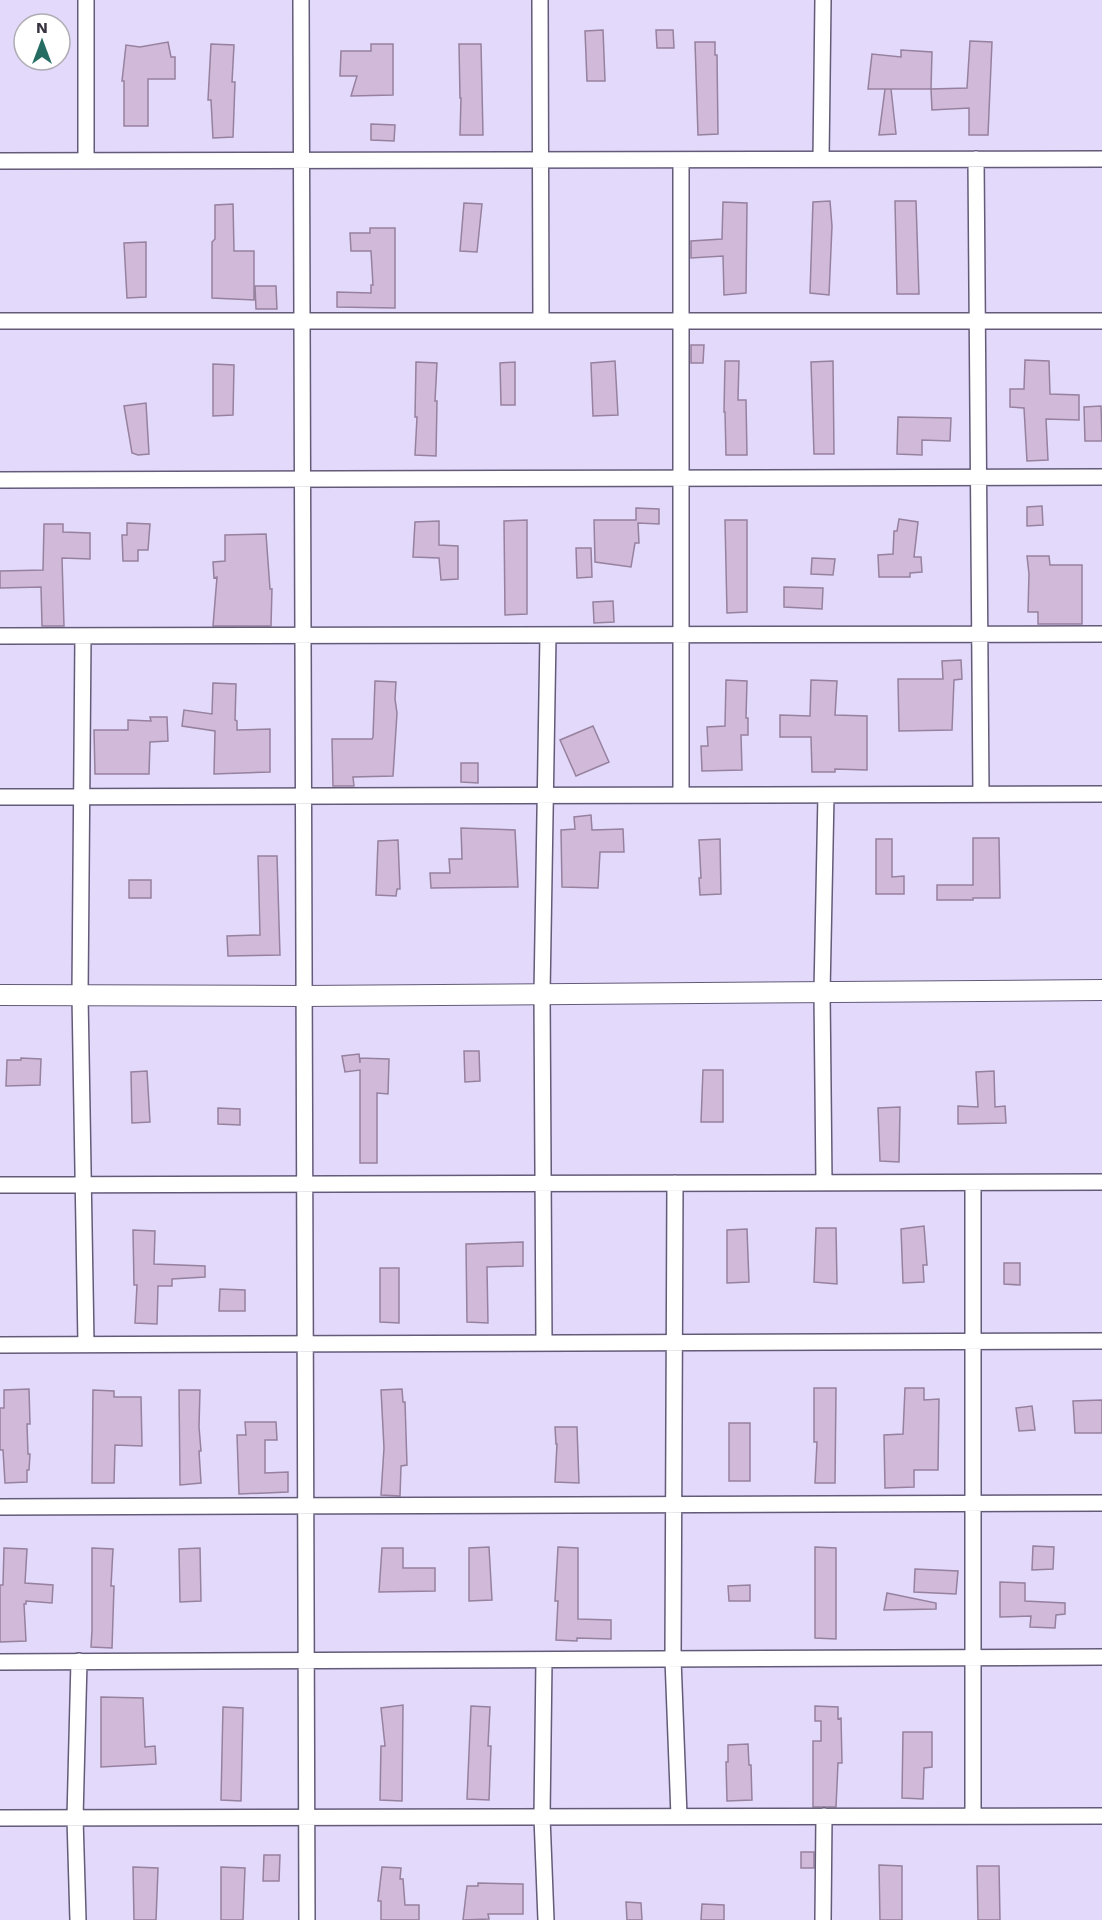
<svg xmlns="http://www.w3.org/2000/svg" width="1102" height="1920" viewBox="0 0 1102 1920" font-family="'Work Sans',sans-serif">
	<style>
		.building { fill: #d1bad9; stroke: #96819e; stroke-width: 1.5 }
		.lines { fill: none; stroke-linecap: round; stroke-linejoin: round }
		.minor-casing { stroke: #645b79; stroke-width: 18 }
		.tertiary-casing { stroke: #645b79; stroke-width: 22 }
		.minor { stroke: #fff; stroke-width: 15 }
		.tertiary { stroke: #fff; stroke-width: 20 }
	</style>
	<rect width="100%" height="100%" fill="#e3d9fb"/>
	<path class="building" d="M 603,30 L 605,81 L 587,81 L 585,31 Z
		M 656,30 L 673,30 L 674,48 L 657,48 Z
		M 970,41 L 992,42 L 988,135 L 969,135 L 969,108 L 932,110 L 931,89 L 967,88 Z
		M 168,42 L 171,57 L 175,57 L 175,79 L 148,79 L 148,126 L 124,126 L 124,81 L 122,81 L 126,45 L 140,47 Z
		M 695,42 L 715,42 L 715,55 L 717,55 L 718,134 L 698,135 Z
		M 211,44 L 234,45 L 232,82 L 235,82 L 233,137 L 213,138 L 211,100 L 208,100 Z
		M 371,44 L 393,44 L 393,95 L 351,96 L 357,76 L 340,76 L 341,51 L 371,51 Z
		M 459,44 L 481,44 L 483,135 L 460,135 L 461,98 L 460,98 Z
		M 901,50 L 932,52 L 931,89 L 868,89 L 872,54 L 901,57 Z
		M 885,89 L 891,89 L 896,134 L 879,135 Z
		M 371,124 L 395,125 L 394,141 L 371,140 Z
		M 830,201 L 832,226 L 829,295 L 810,293 L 813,202 Z
		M 895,201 L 916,201 L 919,294 L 897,294 Z
		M 723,202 L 747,203 L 746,293 L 724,295 L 723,256 L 691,258 L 691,241 L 722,239 Z
		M 464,203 L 482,204 L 477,252 L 460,251 Z
		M 233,204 L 234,251 L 254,251 L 254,300 L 212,298 L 212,242 L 215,239 L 215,205 Z
		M 370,228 L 395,228 L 395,308 L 337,307 L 337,292 L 371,293 L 371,285 L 373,285 L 371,251 L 351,251 L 350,233 L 370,233 Z
		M 146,242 L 146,297 L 127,298 L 124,243 Z
		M 255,286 L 276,286 L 277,309 L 256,309 Z
		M 691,345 L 704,345 L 703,363 L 691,363 Z
		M 1025,360 L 1049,361 L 1050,394 L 1079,395 L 1079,420 L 1046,419 L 1048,460 L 1027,461 L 1024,408 L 1010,407 L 1010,389 L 1024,389 Z
		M 615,361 L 618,415 L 593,416 L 591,363 Z
		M 725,361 L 739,361 L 738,400 L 746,400 L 747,455 L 726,455 L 725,412 L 724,412 Z
		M 833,361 L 834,454 L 814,454 L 811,362 Z
		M 416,362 L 437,363 L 435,401 L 437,401 L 436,456 L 415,455 L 417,417 L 415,417 Z
		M 515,362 L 515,405 L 501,405 L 500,363 Z
		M 213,364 L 234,365 L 233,415 L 213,416 Z
		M 146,403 L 149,454 L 138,455 L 132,453 L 124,406 Z
		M 1101,406 L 1102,441 L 1085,441 L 1084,407 Z
		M 898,417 L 951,418 L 950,441 L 922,440 L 922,455 L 897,454 Z
		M 1042,506 L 1043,525 L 1027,526 L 1027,507 Z
		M 636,508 L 659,509 L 659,524 L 638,523 L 639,543 L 635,543 L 631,567 L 595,562 L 594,520 L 636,520 Z
		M 899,519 L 918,522 L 914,557 L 921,557 L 922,572 L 910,573 L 910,577 L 879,577 L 878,555 L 893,554 L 894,531 L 897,531 Z
		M 527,520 L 527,614 L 505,615 L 504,521 Z
		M 725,520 L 747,520 L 747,612 L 727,613 Z
		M 439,521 L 439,545 L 458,546 L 458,579 L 441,580 L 439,558 L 413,557 L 415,522 Z
		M 127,523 L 150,524 L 148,550 L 138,550 L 138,561 L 123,561 L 122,535 L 127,535 Z
		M 44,524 L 63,524 L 63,532 L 90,533 L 90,559 L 62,558 L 64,626 L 42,626 L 41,587 L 0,588 L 0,571 L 43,570 Z
		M 266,534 L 270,589 L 272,589 L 271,626 L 213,626 L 217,577 L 214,578 L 213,562 L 225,561 L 225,535 Z
		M 576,548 L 591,548 L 592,577 L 577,578 Z
		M 1027,556 L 1049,556 L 1050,565 L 1082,565 L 1082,624 L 1038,624 L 1038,612 L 1028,612 L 1029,574 Z
		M 812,558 L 835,559 L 833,575 L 811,574 Z
		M 784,587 L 823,588 L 822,609 L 784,607 Z
		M 613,601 L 614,622 L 594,623 L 593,602 Z
		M 961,660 L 962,679 L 954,680 L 952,730 L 899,731 L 898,679 L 943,679 L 942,661 Z
		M 726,680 L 747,681 L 746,718 L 748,718 L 748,735 L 741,735 L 742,770 L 702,771 L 701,746 L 708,746 L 707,727 L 725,726 Z
		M 811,680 L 837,681 L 835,715 L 867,716 L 867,770 L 835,769 L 835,772 L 812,772 L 811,737 L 780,737 L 780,715 L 810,716 Z
		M 375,681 L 396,682 L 395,699 L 397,713 L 393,776 L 353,777 L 354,786 L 333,786 L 332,739 L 372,739 L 373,737 Z
		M 213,683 L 236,684 L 235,720 L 237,721 L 237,730 L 270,729 L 270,772 L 214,774 L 215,731 L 182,726 L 184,710 L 212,714 Z
		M 150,717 L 167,717 L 168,741 L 150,742 L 149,774 L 95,774 L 94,730 L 128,730 L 128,720 L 151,721 Z
		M 593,726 L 609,762 L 576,776 L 560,740 Z
		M 461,763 L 478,763 L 478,783 L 461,782 Z
		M 591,815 L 592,830 L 623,829 L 624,852 L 600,852 L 598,888 L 562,887 L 561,830 L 575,829 L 574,817 Z
		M 461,828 L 515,830 L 518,887 L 431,888 L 430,873 L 450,873 L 449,859 L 462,859 Z
		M 973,838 L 999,838 L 1000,898 L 973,898 L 973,900 L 937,900 L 937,885 L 973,885 Z
		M 720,839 L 721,894 L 700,895 L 699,878 L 701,878 L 699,840 Z
		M 876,839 L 892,839 L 892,877 L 904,876 L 904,894 L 876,894 Z
		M 398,840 L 400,889 L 397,889 L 396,896 L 376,895 L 378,841 Z
		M 258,856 L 277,856 L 280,955 L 228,956 L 227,936 L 260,935 Z
		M 129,880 L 151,880 L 151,898 L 129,898 Z
		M 464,1051 L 479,1051 L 480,1081 L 465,1082 Z
		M 359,1054 L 360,1063 L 360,1058 L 389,1059 L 388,1094 L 377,1093 L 377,1163 L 360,1163 L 360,1070 L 345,1072 L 342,1056 Z
		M 21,1058 L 41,1059 L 40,1085 L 6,1086 L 7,1060 L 21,1060 Z
		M 703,1070 L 723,1070 L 723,1122 L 701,1122 Z
		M 147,1071 L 150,1122 L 132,1123 L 131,1072 Z
		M 994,1071 L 995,1107 L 1005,1106 L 1006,1123 L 958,1124 L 958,1106 L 978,1107 L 976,1072 Z
		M 900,1107 L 899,1162 L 880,1161 L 878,1108 Z
		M 218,1108 L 240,1109 L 240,1125 L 218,1124 Z
		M 924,1226 L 927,1265 L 923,1265 L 924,1282 L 903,1283 L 901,1229 Z
		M 816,1228 L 836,1228 L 837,1284 L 814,1282 Z
		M 747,1229 L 749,1282 L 727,1283 L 727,1230 Z
		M 133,1230 L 155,1231 L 154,1264 L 205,1266 L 205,1277 L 172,1279 L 172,1286 L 158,1286 L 157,1324 L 135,1323 L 137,1285 L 134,1285 Z
		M 523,1242 L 523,1266 L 487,1267 L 488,1323 L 467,1322 L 466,1244 Z
		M 1004,1263 L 1020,1263 L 1020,1285 L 1004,1284 Z
		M 380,1268 L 399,1268 L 399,1323 L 380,1322 Z
		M 220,1289 L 245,1290 L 245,1311 L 219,1311 Z
		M 814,1388 L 836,1388 L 835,1483 L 815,1483 L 817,1442 L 814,1442 Z
		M 905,1388 L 924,1388 L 924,1400 L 939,1399 L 938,1470 L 914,1470 L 914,1487 L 885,1488 L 884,1435 L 903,1434 Z
		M 29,1389 L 30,1424 L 27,1424 L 28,1454 L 30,1454 L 29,1470 L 27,1470 L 27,1482 L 5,1483 L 3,1450 L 0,1450 L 0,1408 L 4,1408 L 4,1390 Z
		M 402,1389 L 403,1402 L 405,1402 L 407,1465 L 401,1466 L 400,1496 L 381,1495 L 384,1448 L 381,1390 Z
		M 93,1390 L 114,1391 L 114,1397 L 141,1397 L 142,1446 L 115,1445 L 114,1483 L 92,1483 Z
		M 179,1390 L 200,1390 L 199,1427 L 201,1451 L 199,1451 L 201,1483 L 180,1485 Z
		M 1102,1400 L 1102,1433 L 1075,1433 L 1073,1401 Z
		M 1032,1406 L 1035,1430 L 1019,1431 L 1016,1408 Z
		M 245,1422 L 276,1422 L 277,1440 L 265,1440 L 265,1473 L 288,1472 L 288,1492 L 239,1494 L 237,1435 L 246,1435 Z
		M 729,1423 L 750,1423 L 750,1481 L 729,1481 Z
		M 555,1427 L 577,1427 L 579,1483 L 555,1482 L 557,1444 L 556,1444 Z
		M 1033,1546 L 1054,1547 L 1053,1569 L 1032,1570 Z
		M 489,1547 L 492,1600 L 469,1601 L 469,1548 Z
		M 558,1547 L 578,1548 L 578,1619 L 611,1620 L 611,1639 L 577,1638 L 577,1641 L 556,1640 L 558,1601 L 555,1601 Z
		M 815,1547 L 836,1548 L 836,1639 L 815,1638 Z
		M 4,1548 L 27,1549 L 25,1583 L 53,1585 L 52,1603 L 26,1601 L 26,1604 L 24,1604 L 26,1641 L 0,1642 L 0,1585 L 3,1585 Z
		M 92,1548 L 113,1549 L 111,1586 L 114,1586 L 112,1648 L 91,1647 L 92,1630 Z
		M 200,1548 L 201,1601 L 180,1602 L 179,1549 Z
		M 382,1548 L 403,1548 L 403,1568 L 435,1568 L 435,1591 L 379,1592 Z
		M 915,1569 L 958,1571 L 956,1594 L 914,1592 Z
		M 1000,1582 L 1025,1583 L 1025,1601 L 1065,1603 L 1065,1614 L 1056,1615 L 1055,1628 L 1030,1627 L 1031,1616 L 1000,1617 Z
		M 750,1585 L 750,1601 L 729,1601 L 728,1586 Z
		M 887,1593 L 936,1603 L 936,1609 L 884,1610 Z
		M 101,1697 L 143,1698 L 145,1747 L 155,1746 L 156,1764 L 101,1767 Z
		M 403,1705 L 402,1801 L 380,1800 L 381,1746 L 385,1746 L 381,1708 Z
		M 471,1706 L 490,1707 L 488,1746 L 491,1746 L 489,1800 L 467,1799 Z
		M 815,1706 L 838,1707 L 838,1719 L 841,1718 L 842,1763 L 838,1763 L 836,1807 L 813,1807 L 813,1741 L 821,1741 L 821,1721 L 815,1721 Z
		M 223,1707 L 243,1708 L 241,1801 L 221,1800 Z
		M 903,1732 L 932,1732 L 932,1767 L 924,1768 L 923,1799 L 902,1798 Z
		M 748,1744 L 749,1765 L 751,1765 L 752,1800 L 727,1801 L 726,1762 L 728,1762 L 728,1745 Z
		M 801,1852 L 814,1852 L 814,1868 L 801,1868 Z
		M 264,1855 L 280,1855 L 279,1881 L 263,1881 Z
		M 879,1865 L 902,1866 L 902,1920 L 880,1920 Z
		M 977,1866 L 999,1866 L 1000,1920 L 978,1920 Z
		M 133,1867 L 158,1868 L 156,1920 L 134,1920 Z
		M 221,1867 L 245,1868 L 243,1920 L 221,1920 Z
		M 382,1867 L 401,1868 L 400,1879 L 403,1879 L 405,1905 L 419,1905 L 419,1920 L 381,1920 L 381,1901 L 378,1901 Z
		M 478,1883 L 523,1884 L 523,1914 L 488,1914 L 489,1919 L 463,1920 L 467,1886 L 478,1886 Z
		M 626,1902 L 641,1903 L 642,1920 L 627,1920 Z
		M 702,1904 L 724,1905 L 724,1920 L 701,1920 Z"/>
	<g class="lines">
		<g class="minor-casing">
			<path id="minor" d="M 86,0 L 86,161
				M 301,0 L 307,1920
				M 540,0 L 541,321
				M 821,159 L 823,0
				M 976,159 L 981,794
				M 681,160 L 681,795
				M 0,161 L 1102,159
				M 0,321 L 1102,321
				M 0,480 L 1102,477
				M 0,636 L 1102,634
				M 83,636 L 80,995 L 86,1344
				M 0,797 L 1102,794
				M 675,1183 L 673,1659 L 679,1816
				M 824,1183 L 822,992 L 826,795
				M 973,1183 L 973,1816
				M 0,1185 L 1102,1182
				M 544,1343 L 542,994 L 548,635
				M 0,1345 L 1102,1341
				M 0,1507 L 1102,1503
				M 544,1660 L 542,1817 L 546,1920
				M 0,1662 L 1102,1657
				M 0,1818 L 1102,1816
				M 78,1920 L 75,1818 L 79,1661
				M 823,1920 L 824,1816"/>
		</g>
		<g class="tertiary-casing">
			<path id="tertiary" d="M 0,995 L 303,996 L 1102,990"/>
		</g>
		<use href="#minor" class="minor"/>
		<use href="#tertiary" class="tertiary"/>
	</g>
	<g transform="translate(42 42)"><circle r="28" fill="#ffffff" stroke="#afadb3" stroke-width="1.5"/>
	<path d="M0-4.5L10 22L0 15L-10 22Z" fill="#256c63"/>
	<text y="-9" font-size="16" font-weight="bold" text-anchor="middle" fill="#373340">N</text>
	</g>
</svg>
